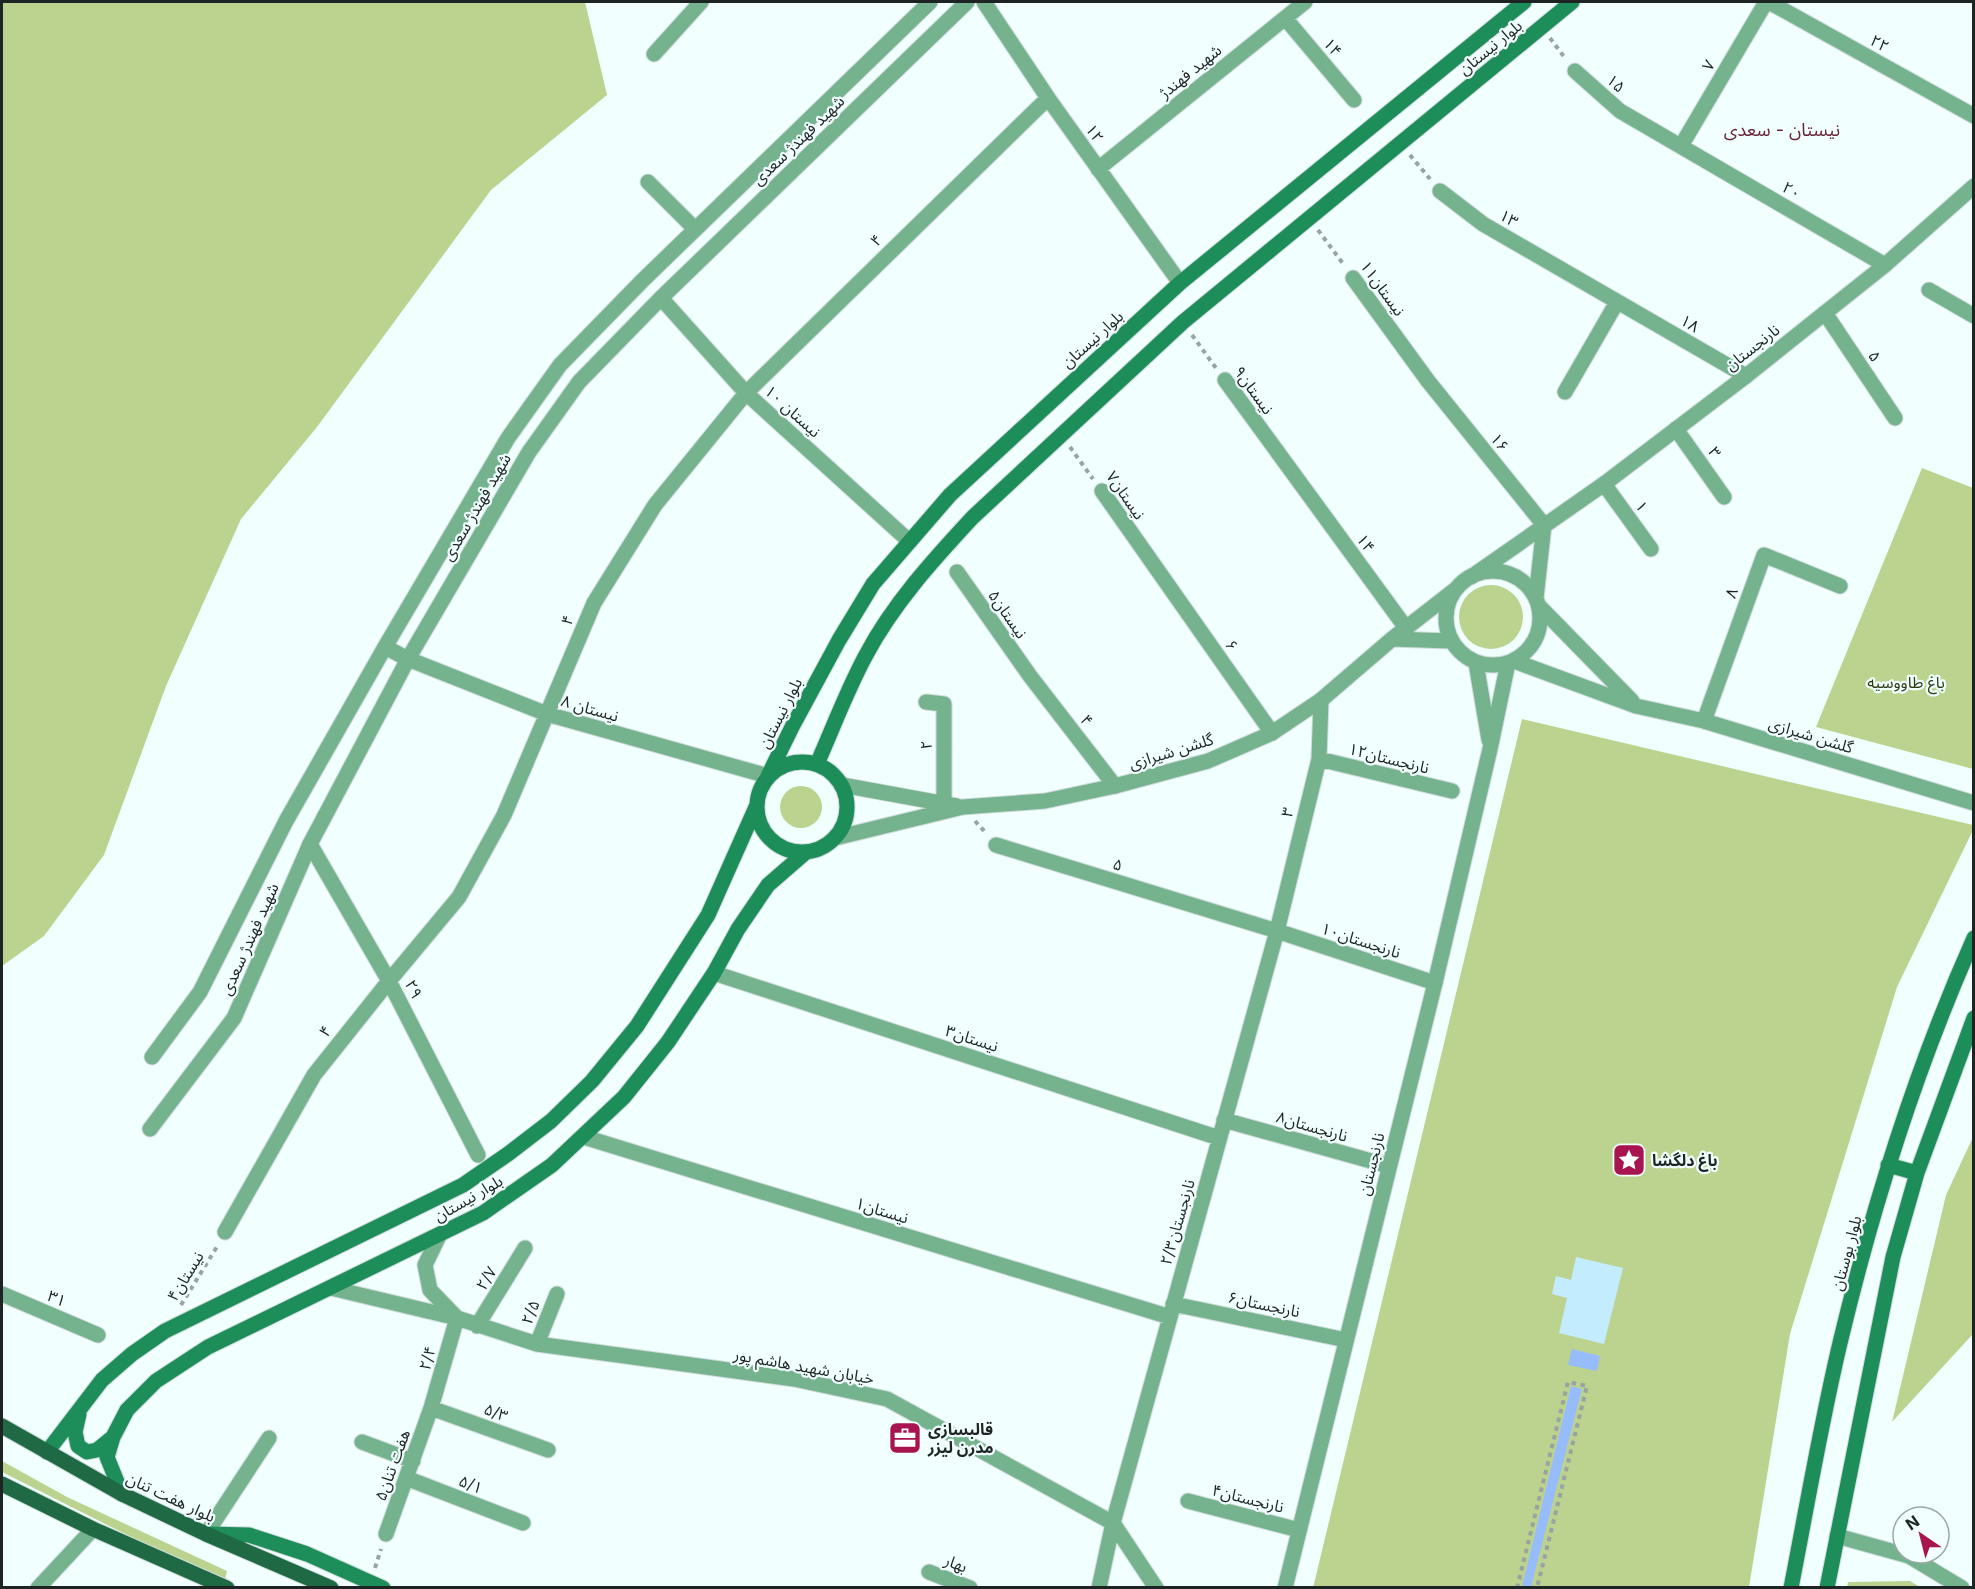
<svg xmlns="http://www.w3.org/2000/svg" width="1975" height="1589" viewBox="0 0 1975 1589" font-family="Inter,'Noto Sans Arabic',sans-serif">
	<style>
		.green { fill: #bcd38f }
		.water { fill: #97bcfb }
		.building { fill: #c3ecfe }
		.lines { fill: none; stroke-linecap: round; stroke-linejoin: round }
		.minor-casing { stroke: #cfdcdb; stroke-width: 17 }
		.tertiary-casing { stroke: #cfdcdb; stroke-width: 17 }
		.secondary-casing { stroke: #cfdcdb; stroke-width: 17 }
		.primary-casing { stroke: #cfdcdb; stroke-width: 17 }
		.path { stroke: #98a3a2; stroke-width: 4; stroke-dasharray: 4.5 4.5; stroke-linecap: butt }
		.minor { stroke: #75b28e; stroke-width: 15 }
		.tertiary { stroke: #75b28e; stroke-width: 15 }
		.secondary { stroke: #1d8d5a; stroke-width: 15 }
		.primary { stroke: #1f6944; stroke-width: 15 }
		.labels { text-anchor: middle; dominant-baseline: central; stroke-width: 4.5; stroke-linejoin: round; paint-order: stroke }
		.street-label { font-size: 16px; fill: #1e2424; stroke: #f1fffe }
		.park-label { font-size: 16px; fill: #2f3a13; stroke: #f1fffe }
		.poi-label { font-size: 16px; font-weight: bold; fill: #1e2424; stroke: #f1fffe; text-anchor: start }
		.neighbourhood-label { font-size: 18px; fill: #662237; stroke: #f1fffe }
	</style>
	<rect width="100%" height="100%" fill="#f1fffe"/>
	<path class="green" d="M 2,2 L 585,2 L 607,95 L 491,190 L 317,427 L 241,519 L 166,686 L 104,855 L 44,936 L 2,966 Z
		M 1922,468 L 1973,488 L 1973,769 L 1816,727 Z
		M1459 617a32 32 0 1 1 64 0a32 32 0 1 1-64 0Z
		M 1522,719 L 1973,825 L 1973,830 L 1897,987 L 1790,1334 L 1749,1587 L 1313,1588 Z
		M780 807a21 21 0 1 1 42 0a21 21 0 1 1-42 0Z
		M 1973,1137 L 1973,1334 L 1892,1422 L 1946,1195 Z
		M 2,1461 L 67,1497 L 227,1571 L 225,1580 L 137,1540 L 2,1472 Z
		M 1910,1581 L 1920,1587 L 1847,1587 L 1848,1582 Z"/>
	<path class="water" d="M 1572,1349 L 1600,1356 L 1597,1371 L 1568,1365 Z
		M 1571,1386 L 1582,1389 L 1531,1587 L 1522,1587 Z"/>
	<path class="building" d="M 1576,1257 L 1623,1268 L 1604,1344 L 1559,1333 L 1567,1298 L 1552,1294 L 1556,1276 L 1571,1280 Z"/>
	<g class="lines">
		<g class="minor-casing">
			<path id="minor" d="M 984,2 L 1048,98 L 1180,283
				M 1769,2 L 1974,116
				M 1285,18 L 1354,100
				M 654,54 L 701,2
				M 1575,71 L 1620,111 L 1885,265
				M 1681,146 L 1766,2
				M 1098,169 L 1305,2
				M 648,182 L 695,229
				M 1440,191 L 1483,224 L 1746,376
				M 1353,278 L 1428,381 L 1544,525
				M 1929,290 L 1974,316
				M 661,298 L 746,393 L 909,541
				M 1825,313 L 1895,418
				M 1225,380 L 1406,628
				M 1565,392 L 1617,302
				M 1676,429 L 1724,497
				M 1604,484 L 1651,549
				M 1102,491 L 1272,733
				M 957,572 L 1030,676 L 1115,786
				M 385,647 L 408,659 L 547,714 L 768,776
				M 926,702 L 944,704 L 944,804
				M 1704,721 L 1764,555 L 1840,586
				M 1319,759 L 1452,791
				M 310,844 L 389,981 L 478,1155
				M 996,845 L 1277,931 L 1435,983
				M 714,973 L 1219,1138
				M 1224,1120 L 1389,1166
				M 584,1137 L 1170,1317
				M 225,1232 L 314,1075 L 389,981 L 459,897 L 504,815 L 594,603 L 655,505 L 746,393 L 1048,98
				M 439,1236 L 425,1265 L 430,1290 L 457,1318
				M 331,1288 L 457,1318 L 537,1344 L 794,1379 L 887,1399 L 1113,1523 L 1156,1588
				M 2,1294 L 98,1335
				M 1173,1304 L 1346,1340
				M 477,1326 L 525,1248
				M 537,1344 L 557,1294
				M 431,1408 L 548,1450
				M 362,1442 L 413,1461
				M 406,1478 L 523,1523
				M 1188,1501 L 1299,1530
				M 206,1534 L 269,1438
				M 386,1534 L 431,1408 L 457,1318
				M 929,1572 L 970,1588
				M 38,1588 L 93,1529
				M 1099,1588 L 1113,1523 L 1277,931 L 1319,759 L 1321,700"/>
		</g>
		<g class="tertiary-casing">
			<path id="tertiary" d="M1446 618a47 47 0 1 1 94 0a47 47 0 1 1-94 0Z
				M 1471,577 L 1604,484 L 1746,376 L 1885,265 L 1974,186
				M 1536,598 L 1544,525
				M 1539,606 L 1632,701
				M 1392,639 L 1451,641
				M 1514,661 L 1636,706 L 1704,721 L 1974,803
				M 1476,663 L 1489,740
				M 842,785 L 957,806
				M 835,838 L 963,807 L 1045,801 L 1115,786 L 1208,761 L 1272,733 L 1321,700 L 1392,639 L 1456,589
				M 152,1057 L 200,992 L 286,821 L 385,647 L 508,438 L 560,365 L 643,280 L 930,2
				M 150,1129 L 234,1018 L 310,844 L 408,659 L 529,452 L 579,382 L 661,298 L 967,2
				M 1837,1536 L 1909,1556 L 1962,1588
				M 1285,1588 L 1435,983 L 1490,749 L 1508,663"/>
		</g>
		<g class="secondary-casing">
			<path id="secondary" d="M757 807a45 45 0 1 1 90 0a45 45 0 1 1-90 0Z
				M 817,764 C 833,728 847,690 866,655 C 893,604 933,560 973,517 L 1183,322 L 1572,2
				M 768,776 L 792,727 L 839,640 L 873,584 L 950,495 L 1180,283 L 1524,2
				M 1888,1165 L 1917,1173
				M 79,1414 L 75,1432 L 78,1446 L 87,1452 L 97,1450 L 113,1437
				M 47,1452 L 102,1380 L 132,1354 L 165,1331 L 463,1185 L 508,1154 L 551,1121 L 592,1081 L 637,1026 L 708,915 L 756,807
				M 122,1494 L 107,1457 L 113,1437 L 127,1410 L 156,1381 L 208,1347 L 483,1213 L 552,1165 L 624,1097 L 668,1042 L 714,973 L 738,929 L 768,885 L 806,852
				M 207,1534 L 249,1535 L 307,1554 L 383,1588
				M 1791,1588 C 1807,1506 1821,1423 1840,1343 C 1873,1205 1916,1068 1974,938
				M 1827,1588 L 1893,1257 L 1917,1173 L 1974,1018"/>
		</g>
		<g class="primary-casing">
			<path id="primary" d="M 2,1426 L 122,1494 L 206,1534 L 331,1588
				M 2,1484 L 93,1529 L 227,1588"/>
		</g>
		<path class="path" d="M 1550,38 L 1565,58
			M 1410,155 L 1430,179
			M 1318,230 L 1344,265
			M 1192,335 L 1216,368
			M 1070,447 L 1093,479
			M 975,821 L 986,833
			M 181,1305 L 218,1245
			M 375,1568 L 381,1549
			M 1517,1588 L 1568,1382 L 1587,1386 L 1537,1588"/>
		<use href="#minor" class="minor"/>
		<use href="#tertiary" class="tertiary"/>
		<use href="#secondary" class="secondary"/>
		<use href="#primary" class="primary"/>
	</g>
	<defs>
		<g id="sight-square" transform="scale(1.725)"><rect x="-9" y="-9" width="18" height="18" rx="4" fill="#a71450" stroke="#f1fffe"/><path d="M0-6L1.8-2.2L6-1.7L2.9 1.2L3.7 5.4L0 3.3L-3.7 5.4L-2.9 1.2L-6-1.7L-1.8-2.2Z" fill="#fff"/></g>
		<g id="office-square" transform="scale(1.725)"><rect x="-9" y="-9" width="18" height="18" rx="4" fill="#a71450" stroke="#f1fffe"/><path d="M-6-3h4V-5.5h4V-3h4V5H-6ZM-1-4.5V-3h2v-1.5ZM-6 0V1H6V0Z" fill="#fff"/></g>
	</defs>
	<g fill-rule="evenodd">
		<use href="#sight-square" x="1629" y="1160"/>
		<use href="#office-square" x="905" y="1438"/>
	</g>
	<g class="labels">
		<g class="street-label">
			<text transform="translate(1880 43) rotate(29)">۲۲</text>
			<text transform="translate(1333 47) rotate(50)">۱۴</text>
			<text transform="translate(1490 47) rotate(-39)">بلوار نیستان</text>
			<text transform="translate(1708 65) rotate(-60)">۷</text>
			<text transform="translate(1190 71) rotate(-39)">شهید فهندژ</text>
			<text transform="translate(1616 83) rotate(41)">۱۵</text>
			<text transform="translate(1095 133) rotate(54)">۱۲</text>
			<text transform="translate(798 140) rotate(-44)">شهید فهندژ سعدی</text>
			<text transform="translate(1792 190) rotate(30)">۲۰</text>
			<text transform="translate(1509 218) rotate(30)">۱۳</text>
			<text transform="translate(876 240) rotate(-44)">۴</text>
			<text transform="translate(1383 288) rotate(54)">۱۱نیستان</text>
			<text transform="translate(1690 323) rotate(30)">۱۸</text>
			<text transform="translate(1092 339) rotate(-42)">بلوار نیستان</text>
			<text transform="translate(1752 347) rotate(-38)">نارنجستان</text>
			<text transform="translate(1875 356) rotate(56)">۵</text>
			<text transform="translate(1254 390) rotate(54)">۹نیستان</text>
			<text transform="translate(793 411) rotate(42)">نیستان ۱۰</text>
			<text transform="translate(1500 442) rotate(51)">۱۶</text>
			<text transform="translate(1715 452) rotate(55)">۳</text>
			<text transform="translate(1126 495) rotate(55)">۷نیستان</text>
			<text transform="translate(1642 506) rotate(54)">۱</text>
			<text transform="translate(476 507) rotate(-60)">شهید فهندژ سعدی</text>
			<text transform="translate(1366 543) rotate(54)">۱۴</text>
			<text transform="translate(1731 593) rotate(-70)">۸</text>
			<text transform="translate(1008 614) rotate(55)">۵نیستان</text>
			<text transform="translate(567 620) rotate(-67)">۴</text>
			<text transform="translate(1232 645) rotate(55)">۶</text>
			<text transform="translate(590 708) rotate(16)">نیستان ۸</text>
			<text transform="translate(780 713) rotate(-63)">بلوار نیستان</text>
			<text transform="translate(1087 720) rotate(53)">۴</text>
			<text transform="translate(1811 735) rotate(17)">گلشن شیرازی</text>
			<text transform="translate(926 745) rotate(-90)">۲</text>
			<text transform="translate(1171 751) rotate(-17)">گلشن شیرازی</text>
			<text transform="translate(1389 758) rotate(14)">۱۲نارنجستان</text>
			<text transform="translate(1287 812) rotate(-76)">۳</text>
			<text transform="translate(1118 864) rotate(17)">۵</text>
			<text transform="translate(249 939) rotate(-66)">شهید فهندژ سعدی</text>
			<text transform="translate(1361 940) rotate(18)">۱۰نارنجستان</text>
			<text transform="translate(414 989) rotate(63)">۲۹</text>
			<text transform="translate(325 1031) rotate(-51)">۴</text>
			<text transform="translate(972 1038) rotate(18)">۳نیستان</text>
			<text transform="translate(1312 1126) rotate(16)">۸نارنجستان</text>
			<text transform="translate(1371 1164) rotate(-76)">نارنجستان</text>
			<text transform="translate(468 1198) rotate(-30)">بلوار نیستان</text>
			<text transform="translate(882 1210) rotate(17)">۱نیستان</text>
			<text transform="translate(1177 1222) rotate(-74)">۲/۳نارنجستان</text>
			<text transform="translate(1846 1253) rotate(-75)">بلوار بوستان</text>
			<text transform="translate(185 1276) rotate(-59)">۴نیستان</text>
			<text transform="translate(486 1278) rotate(-58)">۲/۷</text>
			<text transform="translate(57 1298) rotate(23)">۳۱</text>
			<text transform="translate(1264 1304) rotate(12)">۶نارنجستان</text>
			<text transform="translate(530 1312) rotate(-69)">۲/۵</text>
			<text transform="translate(427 1358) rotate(-74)">۲/۴</text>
			<text transform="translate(804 1366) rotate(10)">خیابان شهید هاشم پور</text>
			<text transform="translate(496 1412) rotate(20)">۵/۳</text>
			<text transform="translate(392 1465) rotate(-70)">هفت تنان۵</text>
			<text transform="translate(471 1484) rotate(21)">۵/۱</text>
			<text transform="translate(171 1497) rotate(25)">بلوار هفت تنان</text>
			<text transform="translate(1248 1498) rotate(14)">۴نارنجستان</text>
			<text transform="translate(956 1563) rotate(21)">بهار</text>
		</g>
		<g class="park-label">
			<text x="1906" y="682">باغ طاووسیه</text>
		</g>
		<g class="poi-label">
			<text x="1652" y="1160">باغ دلگشا</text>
			<text x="928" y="1429">قالبسازی<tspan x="928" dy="18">مدرن لیزر</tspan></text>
		</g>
		<g class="neighbourhood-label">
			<text x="1782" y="129">نیستان - سعدی</text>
		</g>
	</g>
	<rect width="1975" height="1589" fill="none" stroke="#1e2424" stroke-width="6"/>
	<g transform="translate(1921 1535) rotate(325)"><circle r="28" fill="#f1fffe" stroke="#9da7a7" stroke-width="1.5"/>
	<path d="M0-4.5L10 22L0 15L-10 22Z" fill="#a71450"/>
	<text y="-9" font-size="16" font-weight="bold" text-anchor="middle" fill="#1e2424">N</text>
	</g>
</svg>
